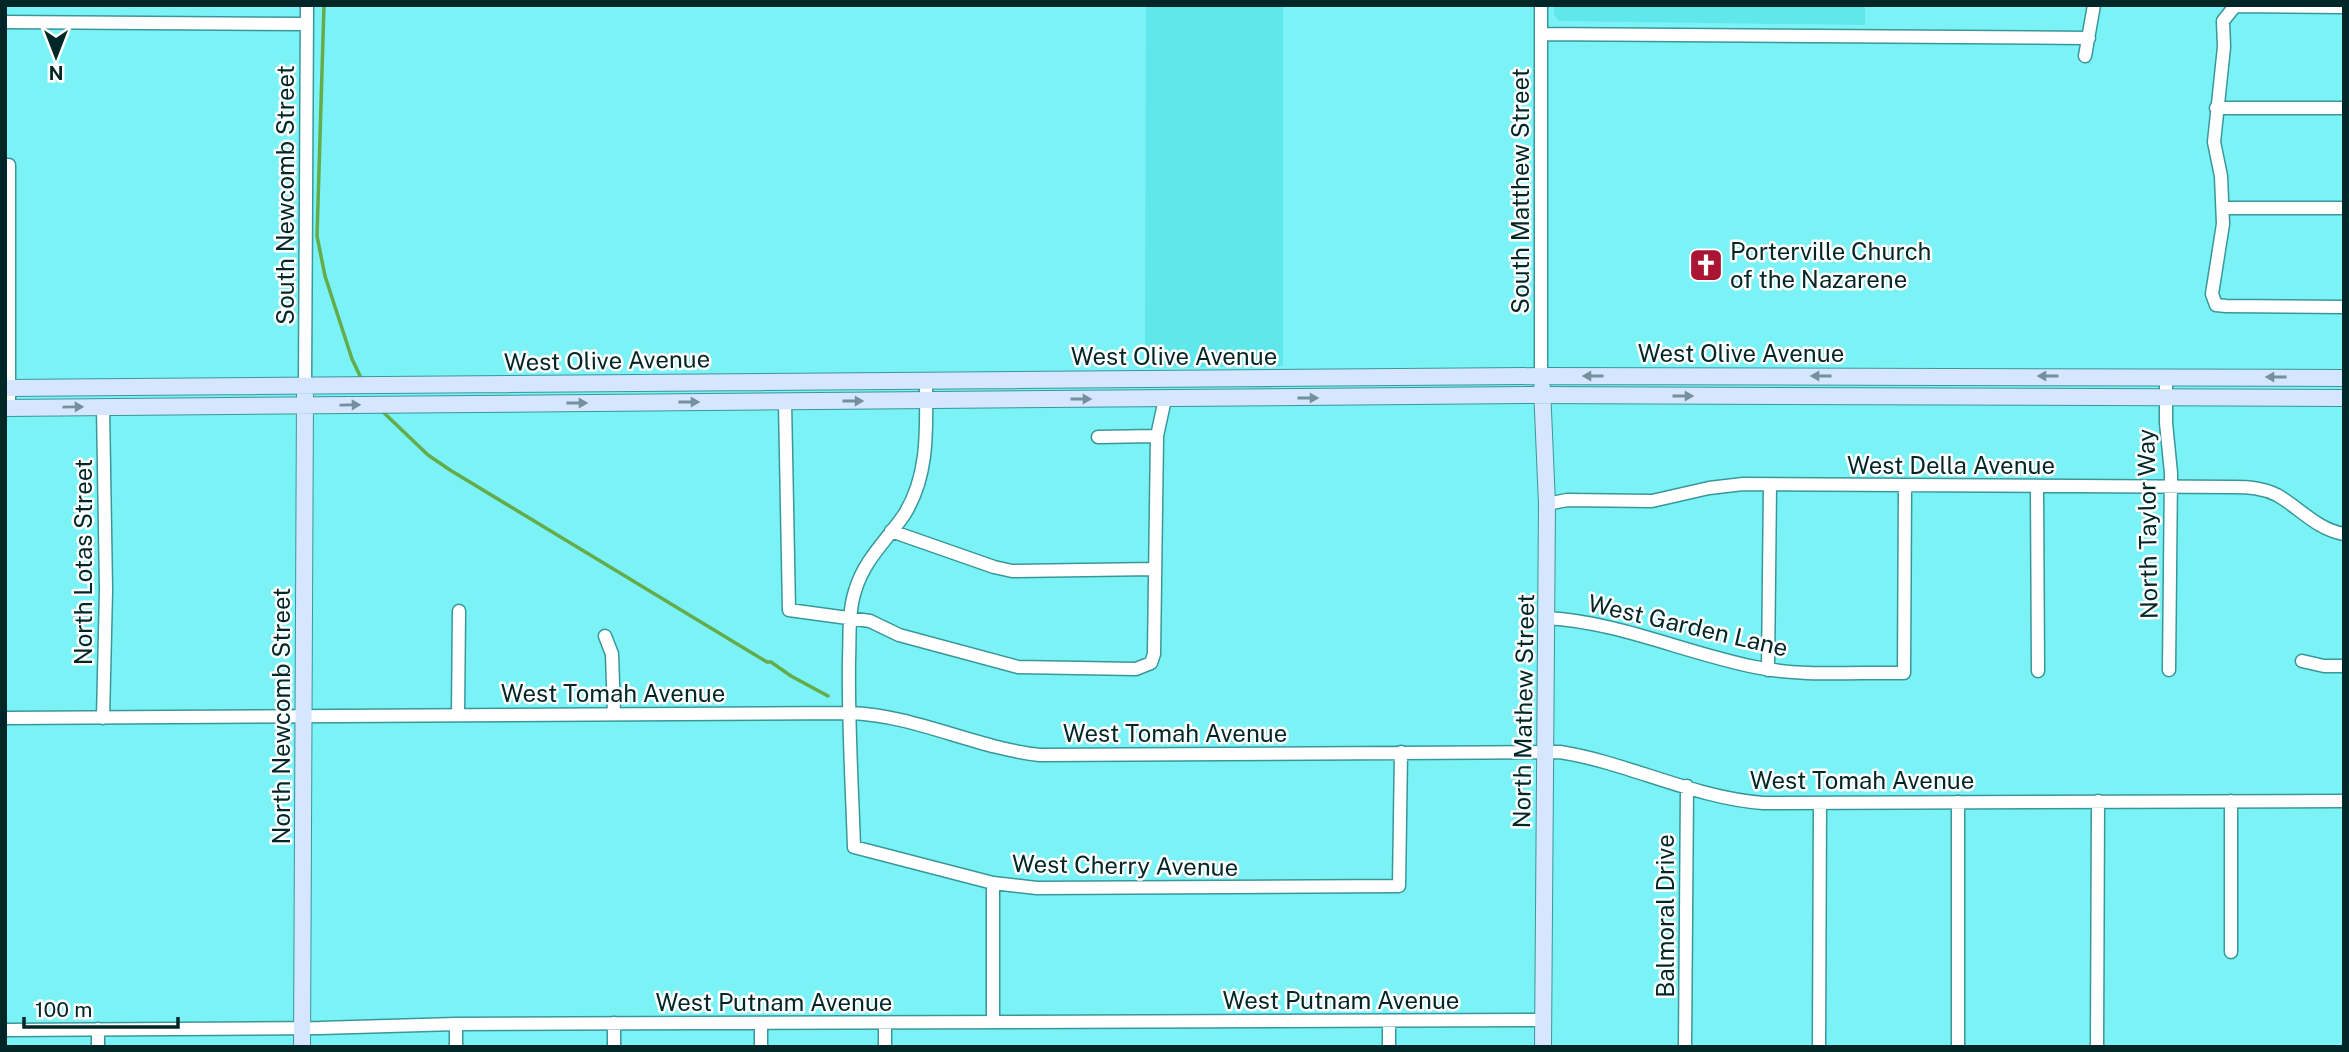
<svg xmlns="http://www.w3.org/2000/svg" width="2349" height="1052" viewBox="0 0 2349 1052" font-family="'Public Sans',sans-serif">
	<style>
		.built { fill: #5fe7eb }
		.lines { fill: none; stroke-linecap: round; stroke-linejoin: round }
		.stream { stroke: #64ab49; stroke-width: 3.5 }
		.street-casing { stroke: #39979a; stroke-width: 15 }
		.secondary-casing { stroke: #39979a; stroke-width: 18 }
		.street { stroke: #fff; stroke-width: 12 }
		.secondary { stroke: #d5e6fe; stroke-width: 16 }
		.oneway { fill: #75909d }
		.labels { text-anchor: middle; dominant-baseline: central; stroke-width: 5; stroke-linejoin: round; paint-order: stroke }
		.street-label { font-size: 24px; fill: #002627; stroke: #fefefe }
		.poi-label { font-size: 24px; fill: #002627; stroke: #fefefe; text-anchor: start }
	</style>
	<rect width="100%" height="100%" fill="#7bf3f6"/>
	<path class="built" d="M 1146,5 L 1283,5 L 1283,366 L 1145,368 Z
		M 1554,5 L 1865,5 L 1865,25 L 1559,21 L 1554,15 Z"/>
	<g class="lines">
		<path class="stream" d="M 324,5 L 317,236 L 325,276 L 352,359 L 362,380
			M 381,410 L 428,455 L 450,470 L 767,662 L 771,662 L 791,676 L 828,696"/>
		<g class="street-casing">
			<path id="street" d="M 1541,5 L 1541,376
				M 2344,7 L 2235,6 L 2223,21 L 2224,47 L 2214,142 L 2221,176 L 2223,224 L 2212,294 L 2216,305 L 2226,306 L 2344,307
				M 5,22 L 307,24
				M 1541,34 L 2089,38
				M 2085,56 L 2094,5
				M 2216,108 L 2344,108
				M 5,165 L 9,165 L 9,408
				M 2223,208 L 2344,208
				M 2166,377 L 2166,423 L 2171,473 L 2169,670
				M 926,380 C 926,426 930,474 904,515 C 886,541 864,560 855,591 C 848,613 850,637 849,660 C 848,722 852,785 854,847 L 993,883 L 1037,888 L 1399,886 L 1401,752
				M 305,386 L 307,5
				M 785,402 L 789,610 L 870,621 L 899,635 L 1018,667 L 1136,669 L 1151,663 L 1154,654 L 1157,436 L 1165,399
				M 103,407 L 106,590 L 103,718
				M 1098,437 L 1157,436
				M 2037,486 L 2038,671
				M 1547,504 L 1567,500 L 1652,501 L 1709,488 L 1743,484 L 2233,487 C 2249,487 2263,488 2277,495 C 2300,508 2316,529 2344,534
				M 891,531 L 994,567 L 1012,571 L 1154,569
				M 1547,618 C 1619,622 1685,653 1755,667 C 1803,677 1855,672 1904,673 L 1905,486
				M 605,636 L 612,654 L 614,714
				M 2302,661 L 2324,666 L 2344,666
				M 1768,670 L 1770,485
				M 458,715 L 459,611
				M 5,718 L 850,713 C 915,715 975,748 1040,755 L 1560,752 C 1629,763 1694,798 1763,803 L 2344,801
				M 2231,801 L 2231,952
				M 1958,802 L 1958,1047
				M 993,1022 L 993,883
				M 761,1023 L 761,1047
				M 5,1030 L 320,1028 L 456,1024 L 1543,1020
				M 98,1047 L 98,1029
				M 456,1047 L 456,1024
				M 614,1047 L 614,1023
				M 885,1047 L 885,1023
				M 1389,1047 L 1389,1021
				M 1685,1047 L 1687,786
				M 1819,1047 L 1820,803
				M 2097,1047 L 2098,801"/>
		</g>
		<g class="secondary-casing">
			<path id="secondary" d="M 5,388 L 1541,376 L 2344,378
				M 1542,388 L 1547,504 L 1543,1047
				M 5,408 L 1527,395 L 2344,398
				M 302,1047 L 305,395"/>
		</g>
		<use href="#street" class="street"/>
		<use href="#secondary" class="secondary"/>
	</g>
	<defs><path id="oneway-solid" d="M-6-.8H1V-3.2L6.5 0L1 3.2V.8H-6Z" transform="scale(1.75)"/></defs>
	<g class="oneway">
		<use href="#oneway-solid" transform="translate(1593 376) rotate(-180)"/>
		<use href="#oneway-solid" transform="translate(1821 376) rotate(180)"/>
		<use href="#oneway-solid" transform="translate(2048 376) rotate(180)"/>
		<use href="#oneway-solid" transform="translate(2276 377) rotate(-180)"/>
		<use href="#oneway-solid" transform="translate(1683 396)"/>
		<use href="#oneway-solid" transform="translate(1308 398)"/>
		<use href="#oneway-solid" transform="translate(1081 399)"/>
		<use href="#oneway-solid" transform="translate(853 401)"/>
		<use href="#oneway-solid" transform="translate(689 402)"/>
		<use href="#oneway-solid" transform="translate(577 403)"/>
		<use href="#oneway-solid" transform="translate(350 405) rotate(-1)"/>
		<use href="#oneway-solid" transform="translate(73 407) rotate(-1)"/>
	</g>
	<defs>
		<g id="church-square" transform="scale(1.75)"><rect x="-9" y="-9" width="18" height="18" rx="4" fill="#ab1534" stroke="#fefefe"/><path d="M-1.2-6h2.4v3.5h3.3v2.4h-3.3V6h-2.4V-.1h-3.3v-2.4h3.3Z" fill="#fff"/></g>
	</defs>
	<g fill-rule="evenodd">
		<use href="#church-square" x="1706" y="265"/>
	</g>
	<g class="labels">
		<g class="street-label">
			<text transform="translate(1520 191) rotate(-90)">South Matthew Street</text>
			<text transform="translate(285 195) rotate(-90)">South Newcomb Street</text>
			<text x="1741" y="353">West Olive Avenue</text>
			<text x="1174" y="356">West Olive Avenue</text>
			<text transform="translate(607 360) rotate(-1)">West Olive Avenue</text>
			<text x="1951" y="465">West Della Avenue</text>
			<text transform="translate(2147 524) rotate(-91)">North Taylor Way</text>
			<text transform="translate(83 562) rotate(-90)">North Lotas Street</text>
			<text transform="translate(1688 625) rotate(13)">West Garden Lane</text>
			<text x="613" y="693">West Tomah Avenue</text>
			<text transform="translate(1523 711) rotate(-89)">North Mathew Street</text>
			<text transform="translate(281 716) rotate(-90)">North Newcomb Street</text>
			<text x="1175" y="733">West Tomah Avenue</text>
			<text x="1862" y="780">West Tomah Avenue</text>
			<text transform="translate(1125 865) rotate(1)">West Cherry Avenue</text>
			<text transform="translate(1665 916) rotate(-90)">Balmoral Drive</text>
			<text x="1341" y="1000">West Putnam Avenue</text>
			<text x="774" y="1002">West Putnam Avenue</text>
		</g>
		<g class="poi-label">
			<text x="1730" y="251">Porterville Church<tspan x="1730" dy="28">of the Nazarene</tspan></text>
		</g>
	</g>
	<rect width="2349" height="1052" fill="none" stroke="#002627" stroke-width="14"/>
	<g transform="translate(56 56) rotate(180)" stroke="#fefefe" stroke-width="5" paint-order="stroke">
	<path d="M0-5L12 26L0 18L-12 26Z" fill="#002627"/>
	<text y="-10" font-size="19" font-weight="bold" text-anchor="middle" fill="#002627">N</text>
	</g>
	<path d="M24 1017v10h154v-10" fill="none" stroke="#002627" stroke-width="3.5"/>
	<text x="35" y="1017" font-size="21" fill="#002627" stroke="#fefefe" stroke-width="5" paint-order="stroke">100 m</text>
</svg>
